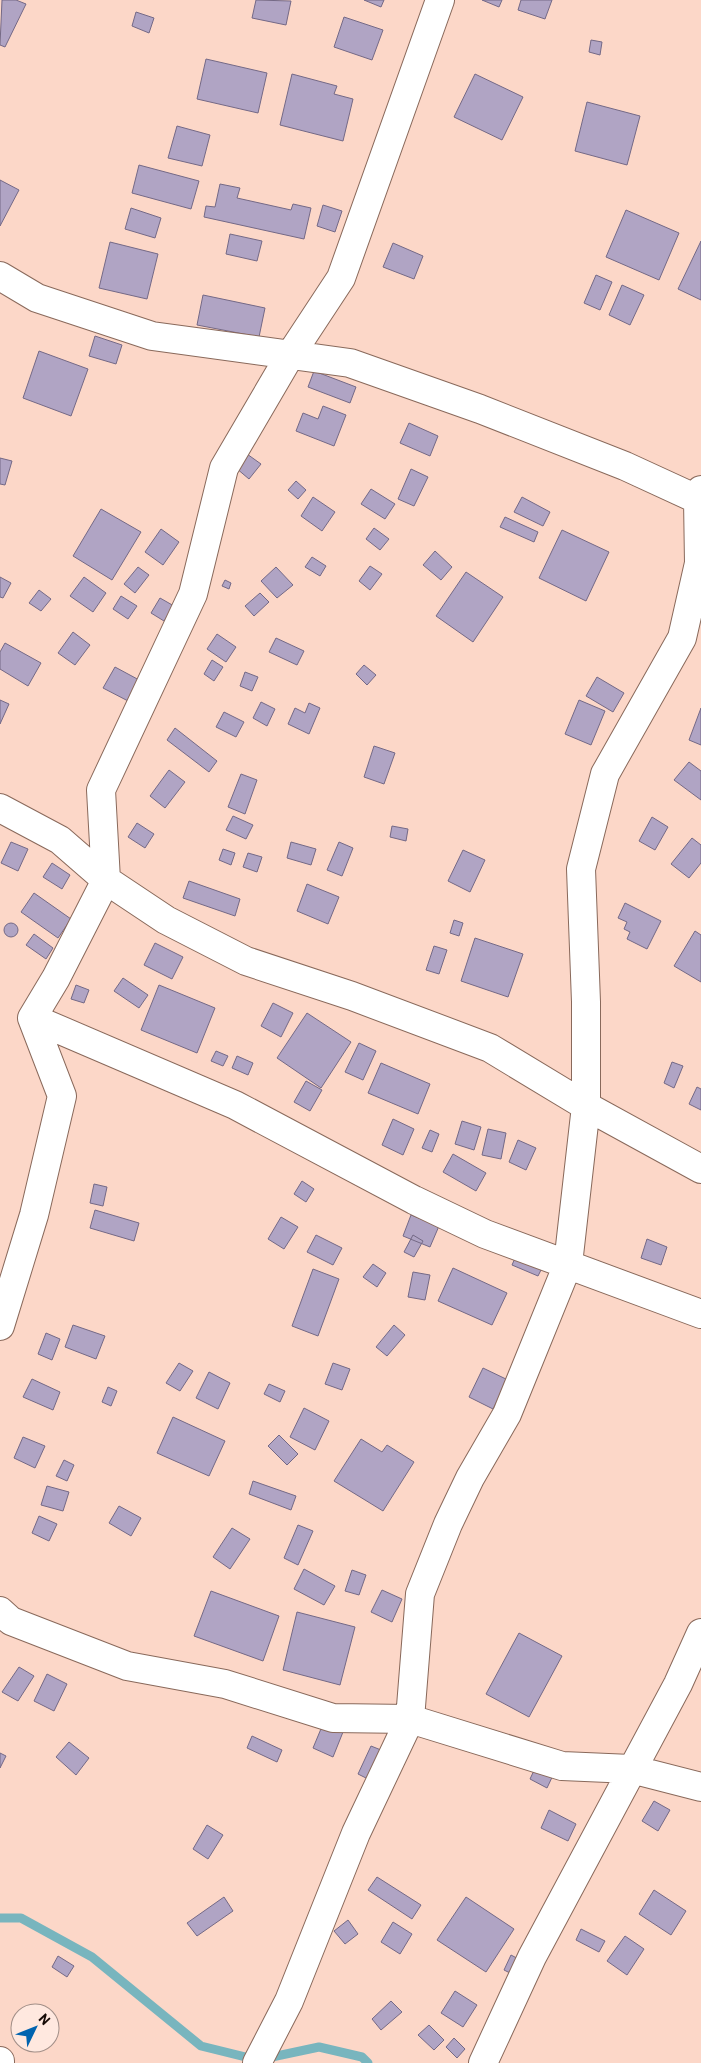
<svg xmlns="http://www.w3.org/2000/svg" width="701" height="2063" viewBox="0 0 701 2063" font-family="Barlow,sans-serif">
	<style>
		.lines { fill: none; stroke-linecap: round; stroke-linejoin: round }
		.stream { stroke: #78b5be; stroke-width: 9 }
		.building { fill: #b0a4c4; stroke: #746986 }
		.minor-casing { stroke: #89695b; stroke-width: 30 }
		.minor { stroke: #fff; stroke-width: 28 }
	</style>
	<rect width="100%" height="100%" fill="#fcd7c8"/>
	<g class="lines">
		<path class="stream" d="M 0,1918 L 21,1918 L 92,1957 L 201,2046 L 258,2060 L 319,2047 L 362,2057 L 368,2063"/>
	</g>
	<path class="building" d="M 2,0 L 16,0 L 26,4 L 5,47 L 0,45 Z
		M 256,0 L 291,1 L 286,25 L 252,18 Z
		M 364,0 L 384,0 L 381,7 Z
		M 482,0 L 502,0 L 499,7 Z
		M 521,0 L 552,0 L 545,19 L 518,10 Z
		M 136,12 L 154,18 L 149,33 L 132,26 Z
		M 344,17 L 383,30 L 372,60 L 334,47 Z
		M 591,40 L 602,42 L 600,55 L 589,52 Z
		M 206,59 L 267,73 L 258,113 L 197,99 Z
		M 292,74 L 337,86 L 334,94 L 353,99 L 343,141 L 280,125 Z
		M 475,74 L 523,97 L 502,140 L 454,117 Z
		M 587,102 L 640,116 L 627,165 L 575,151 Z
		M 177,126 L 210,135 L 202,166 L 168,158 Z
		M 139,165 L 199,181 L 191,209 L 132,193 Z
		M 0,180 L 19,190 L 0,226 Z
		M 220,184 L 240,188 L 237,198 L 291,210 L 293,204 L 311,208 L 304,239 L 204,217 L 206,206 L 215,207 Z
		M 323,205 L 342,211 L 335,232 L 317,226 Z
		M 131,208 L 161,218 L 155,238 L 125,229 Z
		M 626,210 L 679,233 L 659,280 L 606,257 Z
		M 230,234 L 262,241 L 257,261 L 226,254 Z
		M 701,241 L 701,300 L 678,289 Z
		M 110,242 L 158,254 L 147,299 L 99,288 Z
		M 393,243 L 423,256 L 414,279 L 383,267 Z
		M 596,275 L 612,282 L 600,310 L 584,303 Z
		M 622,285 L 644,295 L 630,325 L 609,315 Z
		M 203,295 L 265,308 L 259,337 L 197,325 Z
		M 95,336 L 122,345 L 116,364 L 89,356 Z
		M 39,351 L 88,369 L 71,416 L 23,398 Z
		M 314,371 L 356,387 L 350,403 L 308,387 Z
		M 323,406 L 346,415 L 334,446 L 296,431 L 303,413 L 318,419 Z
		M 409,423 L 438,436 L 430,456 L 400,443 Z
		M 247,454 L 261,464 L 249,479 L 236,468 Z
		M 0,458 L 12,461 L 5,485 L 0,484 Z
		M 411,469 L 428,477 L 414,506 L 398,499 Z
		M 296,481 L 306,490 L 298,499 L 288,490 Z
		M 371,489 L 395,504 L 385,519 L 361,504 Z
		M 313,497 L 335,512 L 322,531 L 301,516 Z
		M 522,497 L 550,512 L 543,526 L 514,512 Z
		M 101,509 L 141,532 L 112,580 L 73,556 Z
		M 505,517 L 538,532 L 534,542 L 500,527 Z
		M 374,528 L 389,539 L 380,550 L 366,539 Z
		M 161,529 L 179,542 L 163,565 L 145,552 Z
		M 562,530 L 609,552 L 586,601 L 539,578 Z
		M 435,551 L 452,567 L 441,580 L 423,565 Z
		M 312,557 L 326,566 L 320,576 L 305,567 Z
		M 370,566 L 382,574 L 370,590 L 359,581 Z
		M 138,567 L 149,575 L 135,593 L 124,584 Z
		M 276,567 L 293,585 L 277,598 L 261,581 Z
		M 466,572 L 503,597 L 473,642 L 436,616 Z
		M 0,577 L 11,583 L 3,598 L 0,597 Z
		M 84,577 L 106,593 L 93,612 L 70,596 Z
		M 225,580 L 231,583 L 229,589 L 222,586 Z
		M 39,590 L 51,599 L 41,611 L 29,603 Z
		M 260,593 L 269,602 L 254,616 L 245,606 Z
		M 121,596 L 137,606 L 128,619 L 113,609 Z
		M 160,598 L 174,606 L 164,621 L 151,613 Z
		M 73,632 L 90,645 L 75,665 L 58,653 Z
		M 217,634 L 236,647 L 226,662 L 207,649 Z
		M 276,638 L 304,651 L 297,665 L 269,652 Z
		M 5,643 L 41,663 L 28,686 L 0,669 L 0,652 Z
		M 212,660 L 223,667 L 214,681 L 204,674 Z
		M 364,665 L 376,675 L 367,685 L 356,674 Z
		M 115,667 L 141,681 L 130,702 L 103,688 Z
		M 245,672 L 258,677 L 252,691 L 240,686 Z
		M 597,677 L 624,693 L 613,712 L 586,696 Z
		M 0,700 L 9,704 L 0,724 Z
		M 579,700 L 605,711 L 591,745 L 565,734 Z
		M 261,702 L 275,709 L 267,726 L 253,718 Z
		M 309,703 L 320,708 L 309,734 L 288,724 L 295,708 L 305,713 Z
		M 701,708 L 701,745 L 689,740 Z
		M 224,712 L 244,722 L 236,737 L 216,727 Z
		M 175,728 L 217,761 L 209,772 L 167,740 Z
		M 374,746 L 395,753 L 384,784 L 364,777 Z
		M 689,762 L 701,771 L 701,800 L 674,780 Z
		M 169,770 L 185,782 L 165,808 L 150,796 Z
		M 241,774 L 257,780 L 245,814 L 228,807 Z
		M 233,816 L 253,825 L 246,839 L 226,830 Z
		M 652,817 L 668,827 L 655,850 L 639,841 Z
		M 137,823 L 154,834 L 145,848 L 128,837 Z
		M 392,826 L 408,829 L 406,841 L 390,837 Z
		M 692,838 L 701,845 L 701,863 L 689,878 L 671,864 Z
		M 11,842 L 28,849 L 18,871 L 1,863 Z
		M 291,842 L 316,849 L 311,865 L 287,858 Z
		M 339,842 L 353,848 L 342,876 L 327,870 Z
		M 223,849 L 235,853 L 231,865 L 219,860 Z
		M 463,850 L 485,860 L 470,892 L 448,881 Z
		M 248,853 L 262,857 L 257,872 L 243,867 Z
		M 52,863 L 70,875 L 62,889 L 43,877 Z
		M 189,881 L 240,899 L 235,916 L 183,898 Z
		M 307,884 L 339,897 L 328,924 L 297,911 Z
		M 34,893 L 71,919 L 58,938 L 21,912 Z
		M 625,903 L 661,921 L 647,949 L 627,939 L 630,932 L 624,929 L 627,922 L 618,918 Z
		M 454,920 L 463,923 L 459,936 L 450,933 Z
		M4 930a7 7 0 1 1 14 0a7 7 0 1 1-14 0Z
		M 695,931 L 701,935 L 701,982 L 674,966 Z
		M 34,934 L 53,948 L 46,959 L 26,945 Z
		M 475,938 L 523,954 L 508,997 L 461,981 Z
		M 155,943 L 183,957 L 172,979 L 144,965 Z
		M 434,946 L 447,950 L 439,974 L 426,970 Z
		M 123,978 L 148,995 L 139,1008 L 114,991 Z
		M 76,985 L 89,990 L 84,1003 L 71,999 Z
		M 159,985 L 215,1008 L 197,1053 L 141,1030 Z
		M 273,1003 L 293,1013 L 281,1037 L 261,1026 Z
		M 307,1013 L 351,1042 L 321,1088 L 277,1058 Z
		M 359,1043 L 376,1051 L 363,1080 L 345,1072 Z
		M 216,1051 L 228,1056 L 223,1066 L 211,1061 Z
		M 237,1056 L 253,1063 L 248,1075 L 232,1068 Z
		M 672,1062 L 683,1066 L 674,1088 L 664,1083 Z
		M 381,1063 L 430,1084 L 418,1114 L 368,1093 Z
		M 306,1081 L 322,1090 L 310,1111 L 294,1102 Z
		M 697,1087 L 701,1089 L 701,1110 L 689,1104 Z
		M 393,1119 L 414,1129 L 403,1155 L 382,1145 Z
		M 462,1121 L 481,1127 L 474,1150 L 455,1144 Z
		M 488,1129 L 506,1133 L 501,1159 L 482,1155 Z
		M 430,1130 L 439,1134 L 432,1152 L 422,1148 Z
		M 518,1140 L 536,1148 L 526,1170 L 509,1162 Z
		M 453,1154 L 486,1173 L 476,1191 L 443,1172 Z
		M 302,1181 L 314,1189 L 306,1202 L 294,1194 Z
		M 94,1184 L 107,1187 L 103,1206 L 90,1203 Z
		M 95,1210 L 139,1223 L 134,1241 L 90,1228 Z
		M 411,1215 L 439,1226 L 430,1247 L 403,1236 Z
		M 281,1217 L 298,1227 L 284,1249 L 268,1239 Z
		M 316,1235 L 342,1248 L 333,1265 L 307,1252 Z
		M 413,1235 L 423,1241 L 414,1257 L 404,1252 Z
		M 647,1239 L 667,1247 L 661,1265 L 641,1258 Z
		M 519,1249 L 546,1260 L 538,1276 L 512,1265 Z
		M 373,1264 L 386,1273 L 377,1287 L 363,1277 Z
		M 453,1268 L 507,1293 L 492,1325 L 438,1301 Z
		M 313,1269 L 339,1279 L 318,1336 L 292,1326 Z
		M 413,1272 L 430,1275 L 425,1300 L 408,1297 Z
		M 73,1325 L 105,1336 L 96,1359 L 65,1347 Z
		M 394,1325 L 405,1335 L 387,1356 L 376,1347 Z
		M 46,1333 L 60,1339 L 52,1360 L 38,1354 Z
		M 179,1363 L 193,1371 L 180,1391 L 166,1383 Z
		M 333,1363 L 350,1369 L 342,1390 L 325,1384 Z
		M 483,1368 L 508,1380 L 493,1409 L 469,1397 Z
		M 209,1372 L 230,1383 L 218,1409 L 196,1398 Z
		M 32,1379 L 60,1392 L 53,1410 L 23,1397 Z
		M 269,1384 L 285,1391 L 280,1402 L 264,1394 Z
		M 108,1387 L 117,1391 L 111,1406 L 102,1402 Z
		M 304,1408 L 329,1421 L 315,1450 L 290,1437 Z
		M 173,1417 L 225,1441 L 209,1476 L 157,1453 Z
		M 279,1435 L 298,1454 L 287,1465 L 268,1446 Z
		M 23,1437 L 45,1446 L 35,1468 L 14,1458 Z
		M 361,1439 L 382,1452 L 387,1445 L 414,1462 L 383,1511 L 334,1481 Z
		M 64,1460 L 74,1465 L 67,1481 L 56,1476 Z
		M 253,1481 L 296,1496 L 291,1510 L 249,1494 Z
		M 47,1486 L 69,1492 L 63,1511 L 41,1505 Z
		M 119,1506 L 141,1518 L 131,1536 L 109,1523 Z
		M 39,1516 L 57,1524 L 49,1541 L 32,1533 Z
		M 298,1525 L 313,1531 L 298,1565 L 284,1558 Z
		M 232,1528 L 250,1539 L 230,1569 L 213,1557 Z
		M 304,1569 L 335,1586 L 324,1605 L 294,1589 Z
		M 352,1570 L 366,1575 L 359,1595 L 345,1591 Z
		M 382,1590 L 402,1599 L 392,1622 L 371,1612 Z
		M 211,1591 L 279,1616 L 263,1661 L 194,1636 Z
		M 297,1612 L 355,1627 L 340,1685 L 283,1670 Z
		M 519,1633 L 562,1656 L 529,1717 L 486,1694 Z
		M 19,1667 L 34,1676 L 18,1701 L 2,1692 Z
		M 47,1674 L 67,1684 L 54,1711 L 34,1701 Z
		M 323,1724 L 343,1732 L 333,1757 L 313,1748 Z
		M 252,1736 L 282,1750 L 277,1762 L 247,1748 Z
		M 69,1742 L 89,1758 L 76,1775 L 56,1757 Z
		M 371,1746 L 381,1750 L 368,1779 L 358,1774 Z
		M 0,1753 L 6,1756 L 0,1768 Z
		M 538,1762 L 555,1771 L 547,1788 L 530,1779 Z
		M 654,1801 L 670,1810 L 658,1831 L 642,1821 Z
		M 549,1810 L 576,1824 L 568,1841 L 541,1828 Z
		M 207,1825 L 223,1835 L 208,1859 L 193,1849 Z
		M 377,1877 L 421,1905 L 412,1919 L 368,1890 Z
		M 654,1890 L 686,1911 L 671,1935 L 639,1914 Z
		M 224,1897 L 233,1911 L 197,1936 L 187,1923 Z
		M 466,1897 L 514,1929 L 486,1972 L 437,1940 Z
		M 348,1920 L 358,1934 L 345,1944 L 334,1931 Z
		M 393,1922 L 412,1934 L 400,1954 L 381,1942 Z
		M 581,1929 L 605,1941 L 599,1952 L 576,1940 Z
		M 625,1936 L 644,1949 L 627,1975 L 607,1961 Z
		M 511,1955 L 526,1963 L 518,1977 L 504,1970 Z
		M 58,1956 L 74,1966 L 67,1977 L 52,1967 Z
		M 455,1991 L 477,2005 L 463,2027 L 441,2013 Z
		M 391,2001 L 402,2012 L 381,2030 L 372,2019 Z
		M 429,2025 L 444,2040 L 434,2050 L 418,2035 Z
		M 454,2038 L 465,2049 L 457,2058 L 446,2047 Z"/>
	<g class="lines">
		<g class="minor-casing">
			<path id="minor" d="M 0,276 L 37,298 L 152,336 L 350,363 L 480,409 L 625,466 L 701,501
				M 0,808 L 60,840 L 106,880 L 166,920 L 246,961 L 352,996 L 490,1048 L 586,1106 L 701,1169
				M 32,1018 L 56,978 L 106,880 L 101,790 L 193,594 L 224,468 L 289,357 L 341,278 L 440,0
				M 32,1018 L 235,1105 L 414,1200 L 485,1234 L 701,1314
				M 0,1326 L 34,1215 L 62,1096 L 32,1018
				M 0,1611 L 11,1621 L 127,1666 L 225,1684 L 333,1718 L 410,1719 L 562,1766 L 631,1769 L 701,1787
				M 0,2061 L 0,2063
				M 257,2063 L 289,2001 L 356,1833 L 410,1719 L 420,1594 L 448,1524 L 470,1478 L 507,1414 L 568,1264 L 586,1106 L 586,1002 L 581,869 L 605,774 L 682,638 L 699,563 L 698,499 L 701,490
				M 483,2063 L 532,1957 L 678,1684 L 701,1633"/>
		</g>
		<use href="#minor" class="minor"/>
	</g>
	<g transform="translate(35 2028) rotate(47)"><circle r="24" fill="#ffe8df" stroke="#a28f88"/>
	<path d="M0-4L9 19L0 12L-9 19Z" fill="#0063af"/>
	<text y="-8" font-size="14" font-weight="bold" text-anchor="middle" fill="#160a06">N</text>
	</g>
</svg>
